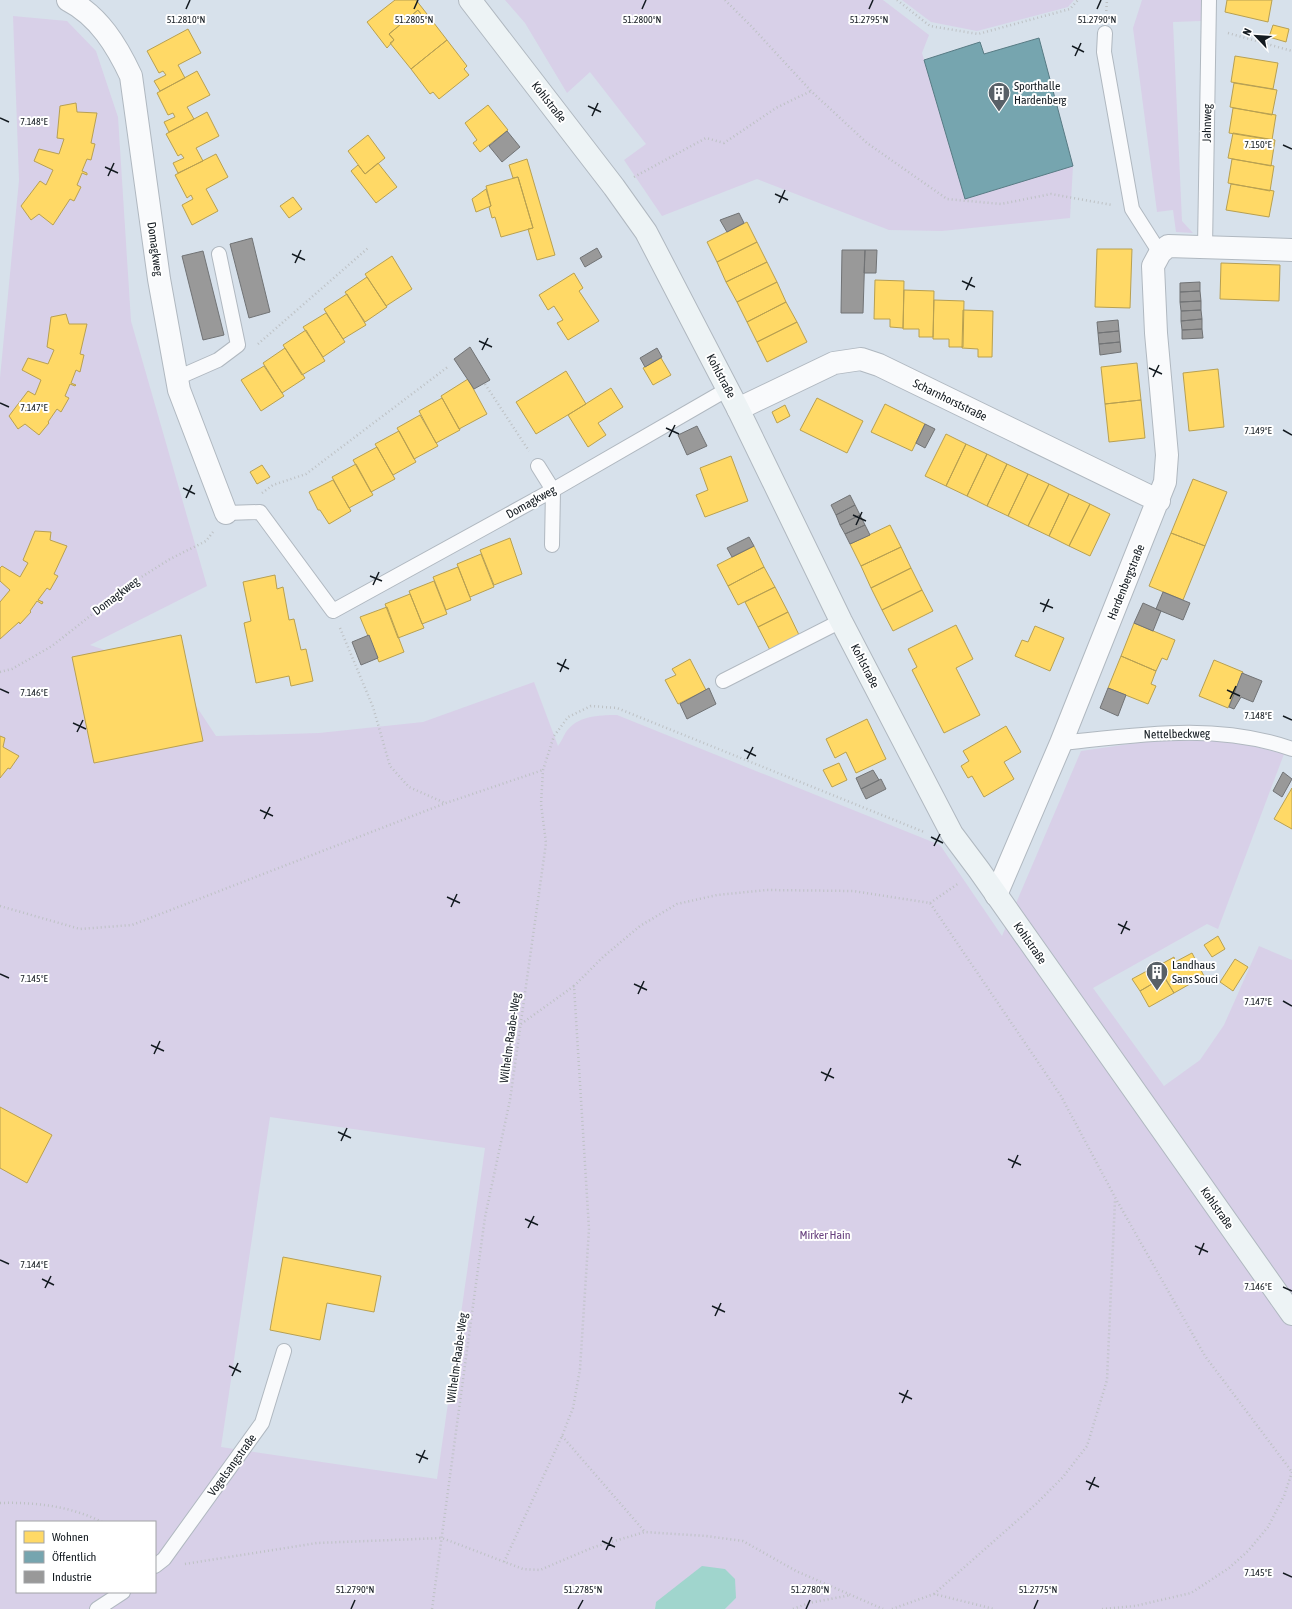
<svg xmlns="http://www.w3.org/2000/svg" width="1292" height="1609" viewBox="0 0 1292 1609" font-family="'Asap Condensed',sans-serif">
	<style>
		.green { fill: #d8d0e8; fill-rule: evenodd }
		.water { fill: #a0d5cd }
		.homes { fill: #ffd966; stroke: #b8a051 }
		.public { fill: #76a5af; stroke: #587b84 }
		.industry { fill: #999; stroke: #717375 }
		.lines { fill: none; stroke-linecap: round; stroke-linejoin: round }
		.lane-casing { stroke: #b0b8c0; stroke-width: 16 }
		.street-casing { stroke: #b0b8c0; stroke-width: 24 }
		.secondary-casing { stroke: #b0b8c0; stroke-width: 24 }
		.path { stroke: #bdc1c4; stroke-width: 2.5; stroke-dasharray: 1 3; stroke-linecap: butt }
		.lane { stroke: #f9fafc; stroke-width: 14 }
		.street { stroke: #f9fafc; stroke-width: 22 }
		.secondary { stroke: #edf3f5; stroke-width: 22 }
		.ticks { fill: none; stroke: #131a20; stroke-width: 1.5 }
		.labels { text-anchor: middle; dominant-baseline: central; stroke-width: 4; stroke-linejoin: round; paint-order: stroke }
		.poi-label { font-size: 12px; fill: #131a20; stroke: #fff; text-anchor: start }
		.street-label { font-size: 12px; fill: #131a20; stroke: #fff }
		.park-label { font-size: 12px; fill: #69427f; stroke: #fff }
		.ticks-label { font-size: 10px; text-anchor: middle; fill: #131a20; stroke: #fff; stroke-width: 4; stroke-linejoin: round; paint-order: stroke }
	</style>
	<rect width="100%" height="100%" fill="#d7e1eb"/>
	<path class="green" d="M 505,0 L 883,0 L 929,35 L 922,53 L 965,198 L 1073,166 L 1070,218 L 942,231 L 889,230 L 757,179 L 662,216 L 624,160 L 646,144 L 590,72 L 567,93 L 525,23 Z
		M 902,0 L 1074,0 L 1068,7 L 977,31 L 931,22 Z
		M 1142,0 L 1202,0 L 1201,21 L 1173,22 L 1182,221 L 1193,233 L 1176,232 L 1173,210 L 1157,212 L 1133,28 Z
		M 13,16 L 67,21 L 96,51 L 118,117 L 131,321 L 207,586 L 90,645 L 175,674 L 216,736 L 319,733 L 423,722 L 534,682 L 558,746 C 561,742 563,737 566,732 C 577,716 598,715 617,715 L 940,845 L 1002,936 L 1081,751 L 1164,739 L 1229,740 L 1284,754 L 1218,929 L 1207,924 L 1093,988 L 1164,1086 L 1200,1060 L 1224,1025 L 1259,946 L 1292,960 L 1292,1609 L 725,1609 L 736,1598 L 656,1602 L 655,1609 L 0,1609 L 0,378 L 19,180 ZM 270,1117 L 485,1148 L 437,1479 L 221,1447 ZM 17,1522 L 155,1522 L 155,1592 L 17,1592 Z"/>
	<path class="water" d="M 702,1566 L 725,1569 L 735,1579 L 736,1598 L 725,1609 L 655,1609 L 656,1602 Z"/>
	<path class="homes" d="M 395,0 L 416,0 L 427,14 L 423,17 L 418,10 L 389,34 L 394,40 L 387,48 L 367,22 Z
		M 1227,0 L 1272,0 L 1268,22 L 1225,12 Z
		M 418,10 L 423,17 L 427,14 L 447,40 L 411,69 L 390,43 L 394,40 L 389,34 Z
		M 1273,25 L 1289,29 L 1286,42 L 1269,37 Z
		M 188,29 L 201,53 L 178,65 L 185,78 L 160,91 L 154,81 L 166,75 L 163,71 L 159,73 L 147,51 Z
		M 447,40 L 467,66 L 464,69 L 469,75 L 439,99 L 433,92 L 430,94 L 411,69 Z
		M 1235,56 L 1278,63 L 1273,89 L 1231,82 Z
		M 197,71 L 210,95 L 187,107 L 194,119 L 169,132 L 164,122 L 175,117 L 173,113 L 168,115 L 157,93 Z
		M 1234,83 L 1277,90 L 1272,115 L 1230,107 Z
		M 76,103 L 77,112 L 97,113 L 91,143 L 95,144 L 91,160 L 87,159 L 82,171 L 87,173 L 87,175 L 82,173 L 77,185 L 81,187 L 74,201 L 70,199 L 53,225 L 39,214 L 31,220 L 21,206 L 40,181 L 46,185 L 53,170 L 34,161 L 39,149 L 59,154 L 64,139 L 57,138 L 60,106 Z
		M 488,105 L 508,130 L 480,152 L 473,143 L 477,140 L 465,123 Z
		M 1233,108 L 1276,115 L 1272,140 L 1229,133 Z
		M 207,112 L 219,136 L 196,148 L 203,161 L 178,173 L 173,163 L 184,158 L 181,154 L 178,156 L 166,134 Z
		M 1233,133 L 1275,140 L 1271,166 L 1228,158 Z
		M 368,135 L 385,158 L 365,174 L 348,151 Z
		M 216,154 L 228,177 L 206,189 L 218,211 L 192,225 L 182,205 L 193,199 L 191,195 L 187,198 L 175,175 Z
		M 527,159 L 555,255 L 537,260 L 528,229 L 533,228 L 518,177 L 513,178 L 509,165 Z
		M 1232,159 L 1274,166 L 1270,191 L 1228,183 Z
		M 378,163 L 397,187 L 376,203 L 351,171 L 358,165 L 365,174 Z
		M 518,177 L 533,228 L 501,237 L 495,217 L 492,218 L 489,207 L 491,206 L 486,186 Z
		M 1231,184 L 1274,191 L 1269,217 L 1226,210 Z
		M 486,189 L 491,206 L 476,212 L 472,199 Z
		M 293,197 L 302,209 L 289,218 L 280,206 Z
		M 747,222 L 757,242 L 717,262 L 707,242 Z
		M 757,242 L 767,262 L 726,282 L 717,262 Z
		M 1097,249 L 1132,249 L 1130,308 L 1095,307 Z
		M 392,256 L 412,289 L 386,306 L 365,274 Z
		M 767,262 L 777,282 L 737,302 L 726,282 Z
		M 1221,263 L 1280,265 L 1279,301 L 1220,299 Z
		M 574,273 L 583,288 L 579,291 L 599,321 L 568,340 L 557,323 L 563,320 L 554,306 L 548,310 L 539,295 Z
		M 367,277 L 387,307 L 365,322 L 345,292 Z
		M 875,280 L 904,281 L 903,328 L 890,327 L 890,319 L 874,319 Z
		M 777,282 L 786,302 L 747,322 L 737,302 Z
		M 904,290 L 934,291 L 933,337 L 919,337 L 919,329 L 903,329 Z
		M 347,294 L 366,325 L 343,339 L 324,309 Z
		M 934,300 L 964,301 L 963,347 L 949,347 L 949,339 L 933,339 Z
		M 786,302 L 797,322 L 757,342 L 747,322 Z
		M 963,310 L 993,311 L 992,357 L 978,357 L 978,349 L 962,348 Z
		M 326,313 L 345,342 L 323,357 L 303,327 Z
		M 66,314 L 69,324 L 87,324 L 80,354 L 84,355 L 80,372 L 76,370 L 71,383 L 76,385 L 75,386 L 70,384 L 65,396 L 69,398 L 61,412 L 57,409 L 48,422 L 49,423 L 39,435 L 25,424 L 18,429 L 9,416 L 28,391 L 35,395 L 41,380 L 22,370 L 28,358 L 48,364 L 54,350 L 47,347 L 51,317 Z
		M 797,322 L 807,342 L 767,362 L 757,342 Z
		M 306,330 L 325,361 L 302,375 L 283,345 Z
		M 285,348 L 305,378 L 282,393 L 263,363 Z
		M 661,358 L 671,375 L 653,385 L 643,368 Z
		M 1137,363 L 1141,400 L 1105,404 L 1101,367 Z
		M 264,366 L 284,396 L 261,411 L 241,380 Z
		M 1218,369 L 1224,427 L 1189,431 L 1183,373 Z
		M 566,371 L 586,404 L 536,434 L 516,402 Z
		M 468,379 L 487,414 L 459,429 L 441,396 Z
		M 611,388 L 623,407 L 598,423 L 606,435 L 588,447 L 568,415 Z
		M 442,398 L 460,430 L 436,443 L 419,411 Z
		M 817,398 L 863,421 L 847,453 L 800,430 Z
		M 1141,400 L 1145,438 L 1109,442 L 1105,404 Z
		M 885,404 L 925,424 L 912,451 L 871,432 Z
		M 785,405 L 790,416 L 777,423 L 772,412 Z
		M 420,415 L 438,446 L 414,459 L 397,428 Z
		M 399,431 L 416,462 L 393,475 L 375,444 Z
		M 946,434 L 966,444 L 946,486 L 925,476 Z
		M 966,444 L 987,454 L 967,496 L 946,486 Z
		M 377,447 L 395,479 L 371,492 L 353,460 Z
		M 987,454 L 1007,464 L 987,506 L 967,496 Z
		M 731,456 L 748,501 L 705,517 L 696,495 L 708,490 L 700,468 Z
		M 356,464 L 373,495 L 349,508 L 332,477 Z
		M 1007,464 L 1028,474 L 1008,516 L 987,506 Z
		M 262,465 L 270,477 L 257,484 L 250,472 Z
		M 1028,474 L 1049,484 L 1028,526 L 1008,516 Z
		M 1193,479 L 1227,492 L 1205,546 L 1171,533 Z
		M 333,480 L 351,511 L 329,524 L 320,510 L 318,510 L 309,492 Z
		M 1049,484 L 1069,494 L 1049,536 L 1028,526 Z
		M 1069,494 L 1090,504 L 1069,546 L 1049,536 Z
		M 1090,504 L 1110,514 L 1090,556 L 1069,546 Z
		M 890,525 L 901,547 L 861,566 L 850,544 Z
		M 35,531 L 51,532 L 50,540 L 67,546 L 54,574 L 58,576 L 50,590 L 47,588 L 38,600 L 43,602 L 42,604 L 37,601 L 30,611 L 31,612 L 20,624 L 19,622 L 0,639 L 0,602 L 10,590 L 0,581 L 0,568 L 2,566 L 20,577 L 28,563 L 23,560 Z
		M 1171,533 L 1205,546 L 1183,600 L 1149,586 Z
		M 510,538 L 522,574 L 494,585 L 480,550 Z
		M 754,546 L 764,567 L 728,586 L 717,565 Z
		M 901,547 L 911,568 L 871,588 L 861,566 Z
		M 481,554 L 494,587 L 470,597 L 457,564 Z
		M 458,567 L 471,600 L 446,610 L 433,577 Z
		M 764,567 L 775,587 L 738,605 L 728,586 Z
		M 911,568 L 922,590 L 882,610 L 871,588 Z
		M 275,575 L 277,589 L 283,587 L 289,620 L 294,619 L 301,650 L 306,649 L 313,681 L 291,686 L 289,676 L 256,683 L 244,623 L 251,621 L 243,582 Z
		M 434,581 L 447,614 L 422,624 L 409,591 Z
		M 775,587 L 788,612 L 758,627 L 745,602 Z
		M 922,590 L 933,611 L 893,631 L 882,610 Z
		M 410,594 L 424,628 L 398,638 L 385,604 Z
		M 387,607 L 404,652 L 379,662 L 360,617 Z
		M 788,612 L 800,637 L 771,652 L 758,627 Z
		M 1134,623 L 1175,640 L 1167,660 L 1162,658 L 1156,671 L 1121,656 Z
		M 956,625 L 973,659 L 956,668 L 980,715 L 944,733 L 912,670 L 917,667 L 908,649 Z
		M 1035,626 L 1064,638 L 1050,671 L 1015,656 L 1022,640 L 1028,642 Z
		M 181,635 L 203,741 L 94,763 L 72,657 Z
		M 1121,656 L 1156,671 L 1151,684 L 1156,686 L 1148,704 L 1108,688 Z
		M 690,659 L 706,690 L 678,704 L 665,680 L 676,675 L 672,669 Z
		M 1214,660 L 1243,672 L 1228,708 L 1199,696 Z
		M 867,719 L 886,759 L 856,773 L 846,752 L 835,758 L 826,739 Z
		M 1006,726 L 1021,752 L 1004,762 L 1014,779 L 984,797 L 972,776 L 968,778 L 961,766 L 969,761 L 963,751 Z
		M 0,736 L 5,738 L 3,747 L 19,756 L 10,769 L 8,768 L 0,778 Z
		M 839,763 L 847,780 L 832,787 L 823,770 Z
		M 1292,788 L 1292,829 L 1274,819 Z
		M 1218,936 L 1225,949 L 1212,957 L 1204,945 Z
		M 1192,953 L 1204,976 L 1174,993 L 1158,966 L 1174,957 L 1175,962 Z
		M 1235,959 L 1248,967 L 1233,991 L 1220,982 Z
		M 1158,965 L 1164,977 L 1140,991 L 1132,979 Z
		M 1164,977 L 1174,993 L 1149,1007 L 1140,991 Z
		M 0,1107 L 52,1135 L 27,1183 L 0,1168 Z
		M 283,1257 L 381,1276 L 374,1312 L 327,1303 L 320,1340 L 270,1330 Z"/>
	<path class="public" d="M 1039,38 L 1073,166 L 965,199 L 924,60 L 980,42 L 984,54 Z"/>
	<path class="industry" d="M 507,131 L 520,147 L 502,162 L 489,146 Z
		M 739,213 L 744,223 L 727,232 L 720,220 Z
		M 252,238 L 270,312 L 249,318 L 230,244 Z
		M 597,248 L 602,257 L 585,267 L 580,258 Z
		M 842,250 L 865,250 L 863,313 L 841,313 Z
		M 865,250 L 877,250 L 876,273 L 864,273 Z
		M 203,251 L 224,335 L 203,340 L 182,256 Z
		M 1200,282 L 1200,291 L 1180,292 L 1180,283 Z
		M 1200,291 L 1201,301 L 1180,302 L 1180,292 Z
		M 1201,301 L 1201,310 L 1181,311 L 1180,302 Z
		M 1201,310 L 1202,319 L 1181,321 L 1181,311 Z
		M 1202,319 L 1202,329 L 1182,330 L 1181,321 Z
		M 1118,320 L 1119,331 L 1098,333 L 1097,322 Z
		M 1202,329 L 1203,338 L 1182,339 L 1182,330 Z
		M 1119,331 L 1120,342 L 1099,344 L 1098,333 Z
		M 1120,342 L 1121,352 L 1100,355 L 1099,344 Z
		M 470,347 L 490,380 L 474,389 L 454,359 Z
		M 657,348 L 662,357 L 645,367 L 640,358 Z
		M 925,424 L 935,429 L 925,448 L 916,443 Z
		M 697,426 L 707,446 L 687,455 L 678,435 Z
		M 850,495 L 855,505 L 836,515 L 831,505 Z
		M 855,505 L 860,515 L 840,525 L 836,515 Z
		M 860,515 L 865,525 L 845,534 L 840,525 Z
		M 865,525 L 870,535 L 850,544 L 845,534 Z
		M 749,537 L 754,546 L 732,557 L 727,548 Z
		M 1163,592 L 1190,603 L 1183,620 L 1156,609 Z
		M 1143,603 L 1161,611 L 1153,631 L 1134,623 Z
		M 369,635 L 378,658 L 361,665 L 352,642 Z
		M 1242,673 L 1262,681 L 1253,702 L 1241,697 L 1234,709 L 1229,707 Z
		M 709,688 L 716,704 L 687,719 L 680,704 Z
		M 1108,688 L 1126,695 L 1118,716 L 1100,708 Z
		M 873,770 L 879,780 L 861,789 L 856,778 Z
		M 1283,772 L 1292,779 L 1282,797 L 1273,791 Z
		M 881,779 L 886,789 L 866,799 L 861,789 Z"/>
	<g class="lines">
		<g class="lane-casing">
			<path id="lane" d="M 1105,33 L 1104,52 L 1132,209 L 1160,253
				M 1205,247 L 1209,0
				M 177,378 L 218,360 L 238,345 L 219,254
				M 538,466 L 553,490 L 552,545
				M 226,513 L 260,512 L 333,611 L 553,490 L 728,389
				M 723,681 L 841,621
				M 1061,743 C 1138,735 1216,722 1292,749
				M 155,1566 L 164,1559 L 262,1423 L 284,1351
				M 97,1609 L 123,1592"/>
		</g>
		<g class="street-casing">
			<path id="street" d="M 68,0 C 99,16 117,46 131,76 L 159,279 L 179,390 L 226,513
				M 738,409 L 834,363 L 861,359 L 879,365 L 1159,501
				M 996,895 L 1061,743 L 1165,482 L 1167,455 L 1156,333 L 1153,266 L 1160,253 L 1168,246 L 1292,250"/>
		</g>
		<g class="secondary-casing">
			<path id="secondary" d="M 470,0 L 614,187 L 646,232 L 738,409 L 841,621 L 952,834 L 979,870 L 1292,1314"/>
		</g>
		<path class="path" d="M 725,0 L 752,27 L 811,91 L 867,143 L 947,199 L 1001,204 L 1051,194 L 1112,205
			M 897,0 L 930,26 L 978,34 L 1070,9 L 1078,0
			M 1106,15 L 1107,0
			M 1228,33 L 1292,51
			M 634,177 L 706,138 L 724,143 L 776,108 L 811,91
			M 258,344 L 368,248
			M 485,384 L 529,451
			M 262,493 L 273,485 L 306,474 L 449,366
			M 340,628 L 373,707 L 390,766 L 409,787 L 445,803
			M 0,672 L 12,669 L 52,646 L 132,583 L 170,559 L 206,541 L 213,532
			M 930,903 L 959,883
			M 0,906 L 80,929 L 132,925 L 446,803 L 543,770
			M 521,1024 L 574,986
			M 562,1436 L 645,1532
			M 0,1503 C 35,1502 70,1506 102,1522
			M 504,1562 L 562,1436 L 573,1408 L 580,1369 L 589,1229 L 574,986 L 603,957 L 640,926 L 677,904 L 717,895 L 767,890 L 853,891 L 930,903 L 1061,1096 L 1116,1199 L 1205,1356 L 1292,1472
			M 185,1564 L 317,1543 L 442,1538 L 523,1569 L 540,1570 L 594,1547 L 645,1532 L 706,1536 L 743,1541 L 796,1571 L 883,1609
			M 934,1594 L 1036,1504 L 1063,1477 L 1087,1446 L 1107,1380 L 1115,1200
			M 432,1609 L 485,1217 L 510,1100 L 546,843 L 541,804 L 543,770 L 554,736 L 568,717 L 591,706 L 617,708 L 924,832
			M 793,1609 L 809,1603 L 851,1595
			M 892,1609 L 934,1594 L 994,1609
			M 1102,1609 L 1135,1606 L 1191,1593 L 1229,1568 L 1248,1551 L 1268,1527 L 1284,1496 L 1292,1472"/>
		<use href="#lane" class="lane"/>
		<use href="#street" class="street"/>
		<use href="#secondary" class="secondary"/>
	</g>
	<path class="ticks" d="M 186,9 L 190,0M 414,9 L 418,0M 642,9 L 646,0M 869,9 L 873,0M 1097,9 L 1101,0M 1072,46 L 1084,52M 1075,56 L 1081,43M 588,106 L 601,112M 592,116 L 598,103M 0,118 L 9,122M 1283,145 L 1292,149M 105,167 L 118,173M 108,176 L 114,163M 775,194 L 788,200M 779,203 L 785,190M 292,254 L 305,260M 295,263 L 301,250M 962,281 L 975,287M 966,290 L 972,277M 479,341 L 492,347M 482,350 L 488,338M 1149,368 L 1162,374M 1153,377 L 1159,365M 0,403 L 9,407M 666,428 L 679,434M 1283,430 L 1292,435M 669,437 L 675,425M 183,488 L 195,494M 186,498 L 192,485M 853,515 L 866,521M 856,525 L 862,512M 370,576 L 382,581M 373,585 L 379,572M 1040,603 L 1053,608M 1043,612 L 1049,599M 557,663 L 569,669M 560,672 L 566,659M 0,689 L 9,693M 1227,690 L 1240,696M 1230,699 L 1236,686M 1283,716 L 1292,720M 73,723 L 86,729M 77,732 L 83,720M 744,750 L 756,756M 747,759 L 753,747M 260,810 L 273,816M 264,819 L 270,807M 931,837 L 943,843M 934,846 L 940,834M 447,897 L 460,903M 451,907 L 457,894M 1118,924 L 1130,930M 1121,934 L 1127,921M 0,974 L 9,978M 634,984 L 647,990M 638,994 L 644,981M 1283,1001 L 1292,1006M 151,1045 L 164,1051M 154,1054 L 160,1041M 821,1072 L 834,1078M 825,1081 L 831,1068M 338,1132 L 351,1138M 341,1141 L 347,1128M 1008,1159 L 1021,1165M 1012,1168 L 1018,1155M 525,1219 L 538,1225M 528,1228 L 534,1216M 1195,1246 L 1208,1252M 1199,1255 L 1204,1243M 0,1260 L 9,1264M 42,1279 L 54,1285M 1283,1287 L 1292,1291M 45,1288 L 51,1276M 712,1306 L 725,1312M 715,1316 L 721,1303M 229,1366 L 241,1372M 232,1376 L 238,1363M 899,1393 L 912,1399M 902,1403 L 908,1390M 416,1454 L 428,1459M 419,1463 L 425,1450M 1086,1481 L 1099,1487M 1089,1490 L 1095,1477M 602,1541 L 615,1547M 606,1550 L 612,1537M 1283,1573 L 1292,1577M 351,1609 L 355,1600M 578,1609 L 583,1600M 806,1609 L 810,1600M 1034,1609 L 1038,1600"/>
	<defs>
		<g id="building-pin" transform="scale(1.15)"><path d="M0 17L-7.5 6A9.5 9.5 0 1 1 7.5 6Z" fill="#586067" stroke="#fff"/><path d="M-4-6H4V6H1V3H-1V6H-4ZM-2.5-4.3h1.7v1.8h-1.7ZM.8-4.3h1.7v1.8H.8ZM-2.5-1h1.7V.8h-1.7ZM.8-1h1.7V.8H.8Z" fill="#fff"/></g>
	</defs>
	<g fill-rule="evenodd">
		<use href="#building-pin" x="999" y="93"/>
		<use href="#building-pin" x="1157" y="972"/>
	</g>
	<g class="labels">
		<g class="poi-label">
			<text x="1014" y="86">Sporthalle<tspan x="1014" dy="14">Hardenberg</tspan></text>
			<text x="1172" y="965">Landhaus<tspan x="1172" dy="14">Sans Souci</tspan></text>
		</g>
		<g class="street-label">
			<text transform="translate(549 102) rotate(52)">Kohlstraße</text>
			<text transform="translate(1207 123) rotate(-89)">Jahnweg</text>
			<text transform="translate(155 249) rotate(82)">Domagkweg</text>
			<text transform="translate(721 376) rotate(62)">Kohlstraße</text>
			<text transform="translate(950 400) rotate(26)">Scharnhorststraße</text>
			<text transform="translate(531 502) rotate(-29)">Domagkweg</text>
			<text transform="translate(1126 582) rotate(-68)">Hardenbergstraße</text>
			<text transform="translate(116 596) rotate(-37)">Domagkweg</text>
			<text transform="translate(865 666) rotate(63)">Kohlstraße</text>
			<text transform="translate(1177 734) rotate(-1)">Nettelbeckweg</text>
			<text transform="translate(1030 943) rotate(55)">Kohlstraße</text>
			<text transform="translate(510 1038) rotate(-82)">Wilhelm-Raabe-Weg</text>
			<text transform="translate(1217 1208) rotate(55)">Kohlstraße</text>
			<text transform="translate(457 1358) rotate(-82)">Wilhelm-Raabe-Weg</text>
			<text transform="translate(232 1465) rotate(-54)">Vogelsangstraße</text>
		</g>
		<g class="park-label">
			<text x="825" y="1235">Mirker Hain</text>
		</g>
	</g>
	<g class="ticks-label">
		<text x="186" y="23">51.2810°N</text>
		<text x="414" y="23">51.2805°N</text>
		<text x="642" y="23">51.2800°N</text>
		<text x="869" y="23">51.2795°N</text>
		<text x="1097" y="23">51.2790°N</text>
		<text x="34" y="125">7.148°E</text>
		<text x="1258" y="148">7.150°E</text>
		<text x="34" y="411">7.147°E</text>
		<text x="1258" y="434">7.149°E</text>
		<text x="34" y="696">7.146°E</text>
		<text x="1258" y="719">7.148°E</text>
		<text x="34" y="982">7.145°E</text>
		<text x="1258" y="1005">7.147°E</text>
		<text x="34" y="1268">7.144°E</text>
		<text x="1258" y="1290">7.146°E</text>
		<text x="1258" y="1576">7.145°E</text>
		<text x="355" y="1593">51.2790°N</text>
		<text x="583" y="1593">51.2785°N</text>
		<text x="810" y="1593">51.2780°N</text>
		<text x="1038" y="1593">51.2775°N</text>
	</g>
	<rect x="16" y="1521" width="140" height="72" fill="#ffffff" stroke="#a1a3a6"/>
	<rect x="24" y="1531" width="20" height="12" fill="#ffd966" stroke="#a1a3a6"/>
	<text x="52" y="1541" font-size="12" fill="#131a20">Wohnen</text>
	<rect x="24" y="1551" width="20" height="12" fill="#76a5af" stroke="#a1a3a6"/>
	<text x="52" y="1561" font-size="12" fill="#131a20">Öffentlich</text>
	<rect x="24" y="1571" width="20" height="12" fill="#999999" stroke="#a1a3a6"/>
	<text x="52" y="1581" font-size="12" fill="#131a20">Industrie</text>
	<g transform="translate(1256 36) rotate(295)" stroke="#ffffff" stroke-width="3" paint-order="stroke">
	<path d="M0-3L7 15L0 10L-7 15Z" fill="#131a20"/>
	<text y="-6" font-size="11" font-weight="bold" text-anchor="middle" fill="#131a20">N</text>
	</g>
</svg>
